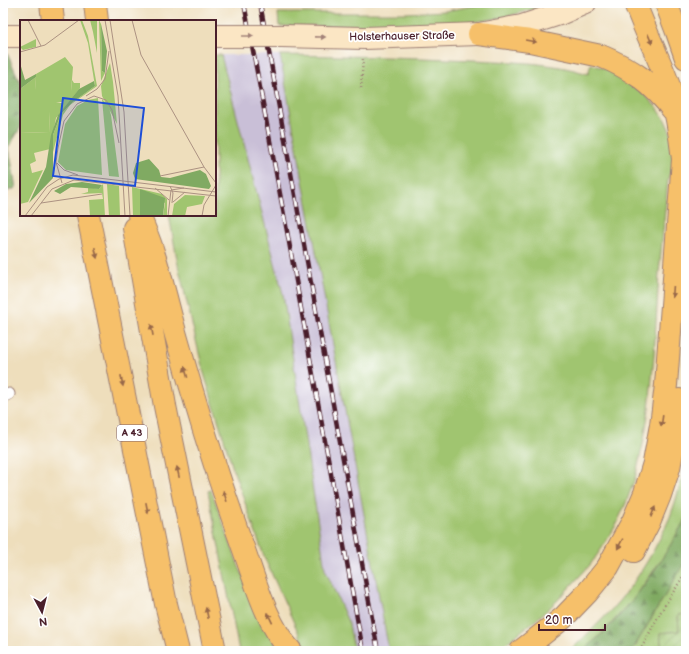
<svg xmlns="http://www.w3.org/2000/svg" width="689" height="654" viewBox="0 0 689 654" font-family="'Balsamiq Sans',sans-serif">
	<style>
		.railway { fill: #c9bfd7 }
		.green { fill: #a0c56f; stroke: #75724d }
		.forest { fill: url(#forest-firs); stroke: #656446 }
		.garden { fill: url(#garden-furrows); stroke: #75724d }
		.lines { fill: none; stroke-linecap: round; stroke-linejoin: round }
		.service-casing { stroke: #9c7e74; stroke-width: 13 }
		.secondary-casing { stroke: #9c7e74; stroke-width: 24 }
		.motorway-casing { stroke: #9c7e74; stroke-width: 24 }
		.path { stroke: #9c7e74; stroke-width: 2.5; stroke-dasharray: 1 3; stroke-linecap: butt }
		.service { stroke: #fff; stroke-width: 11 }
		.secondary { stroke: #fbe6c4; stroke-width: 22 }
		.motorway { stroke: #f6c06b; stroke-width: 22 }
		.rail-casing { stroke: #4a1f2b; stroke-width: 4.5 }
		.rail { stroke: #fff; stroke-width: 3; stroke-dasharray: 9; stroke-linecap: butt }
		.secondary-bridge-casing { stroke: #9c7e74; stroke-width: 24; stroke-linecap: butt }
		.secondary-bridge { stroke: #fbe6c4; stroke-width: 22 }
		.oneway { fill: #a28278 }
		.oneway2 { fill: #976748 }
		.labels { text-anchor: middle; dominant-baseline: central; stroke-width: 3.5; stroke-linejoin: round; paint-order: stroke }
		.shield { fill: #fff; stroke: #80626b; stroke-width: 1 }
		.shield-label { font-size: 10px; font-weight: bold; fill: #4a1f2b }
		.street-label { font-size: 11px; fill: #4a1f2b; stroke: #fff }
		.inset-road { fill: none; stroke: #ac9282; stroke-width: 1 }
		.view { fill: #1d4ed8; fill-opacity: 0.15; stroke: #1d4ed8; stroke-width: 2 }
		.inset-edge { fill: none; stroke: #4a1f2b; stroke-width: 2 }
	</style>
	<defs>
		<pattern id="forest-firs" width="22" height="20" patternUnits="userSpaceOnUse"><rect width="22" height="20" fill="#80aa62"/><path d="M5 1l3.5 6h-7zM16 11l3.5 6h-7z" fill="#6b8a51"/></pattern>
		<pattern id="garden-furrows" width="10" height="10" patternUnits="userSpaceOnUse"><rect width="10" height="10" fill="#a0c56f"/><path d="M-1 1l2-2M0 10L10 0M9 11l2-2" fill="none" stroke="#849f5b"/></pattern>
	</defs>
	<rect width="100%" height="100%" fill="#fff"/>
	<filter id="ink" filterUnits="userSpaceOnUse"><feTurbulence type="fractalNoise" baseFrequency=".025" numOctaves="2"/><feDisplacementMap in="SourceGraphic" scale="8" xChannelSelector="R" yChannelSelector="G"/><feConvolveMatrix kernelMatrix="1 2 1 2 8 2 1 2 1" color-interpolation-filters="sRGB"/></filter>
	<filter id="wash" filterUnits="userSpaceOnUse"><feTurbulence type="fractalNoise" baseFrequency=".012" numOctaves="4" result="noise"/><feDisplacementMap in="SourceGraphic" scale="16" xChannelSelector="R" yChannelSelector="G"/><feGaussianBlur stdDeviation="0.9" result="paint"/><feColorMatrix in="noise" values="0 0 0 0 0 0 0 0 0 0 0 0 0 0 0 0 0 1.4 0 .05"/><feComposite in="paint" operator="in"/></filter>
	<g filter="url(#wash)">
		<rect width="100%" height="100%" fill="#eedebc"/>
		<path class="railway" d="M 221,55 L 280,55 L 389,651 L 354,651 L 349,624 L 325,569 L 283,294 Z"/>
		<path class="green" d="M 490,3 L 551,3 L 541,7 L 501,18 L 464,23 L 372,26 L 279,26 L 278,13 L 406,13 L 445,11 Z
			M 215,55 L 221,55 L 283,294 L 325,569 L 349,624 L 354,651 L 310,651 L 304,645 L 265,559 L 234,472 L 203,370 L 178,265 L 169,215 L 215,215 Z
			M 280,55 C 345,56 409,57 473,60 C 511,62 552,62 588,74 L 591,64 L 611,71 L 634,85 L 644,94 L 658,109 L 665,120 L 673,138 L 675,159 L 668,179 L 659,273 L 654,356 L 649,409 L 643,444 L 635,478 L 626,503 L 615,527 L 602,548 L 590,565 L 557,601 L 537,619 L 496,651 L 389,651 Z
			M 686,462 L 686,518 L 668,550 L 635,597 L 601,635 L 583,651 L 570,651 C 586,635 604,619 619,601 C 640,576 657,547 670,517 C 677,499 681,480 686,462 Z
			M 211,490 L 239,567 L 279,651 L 239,651 L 208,491 Z
			M 686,560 L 686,614 L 678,615 L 679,631 L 660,633 L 662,651 L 632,651 Z"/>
		<path class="forest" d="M 3,53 L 7,53 L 21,84 L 21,127 L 9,147 L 16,188 L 3,193 Z
			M 686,518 L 686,560 L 632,651 L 583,651 C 601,635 619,618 634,598 C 654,574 670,546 686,518 Z"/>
		<path class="garden" d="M 686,614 L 686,651 L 662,651 L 660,633 L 679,631 L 678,615 Z"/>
	</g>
	<g filter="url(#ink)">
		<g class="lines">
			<g class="service-casing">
				<path id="service" d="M 3,397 L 9,394"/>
			</g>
			<g class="secondary-casing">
				<path id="secondary" d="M 3,36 L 21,36
					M 281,36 L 364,38 L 479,34 L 522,26 L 562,13 L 585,3"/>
			</g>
			<g class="motorway-casing">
				<path id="motorway" d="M 51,3 L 53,21
					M 95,3 L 97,21
					M 666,3 L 677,32 L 686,58
					M 479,34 L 530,41 L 601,56 C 632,69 652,83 673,110
					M 88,215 L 166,604 L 178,651
					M 139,215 C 144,228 150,241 154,255 C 163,283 169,311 177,339 C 197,410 219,481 244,550 C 255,581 268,627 291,651
					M 134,228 L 165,406 L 215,651
					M 634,551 L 649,522 L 660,495 L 669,468 L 675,436 L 679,400
					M 521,651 L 563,618 L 587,593 L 608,567 L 633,521 L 645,493 L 654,463 L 661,425 L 666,385 L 683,159 C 680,134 676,110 669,86 C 659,58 645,31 635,3"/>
			</g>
			<path class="path" d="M 361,88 L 363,59
				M 685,621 L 686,621
				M 640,651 L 660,613 L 686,572"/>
			<use href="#service" class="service"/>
			<use href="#secondary" class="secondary"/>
			<use href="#motorway" class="motorway"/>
			<g class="rail-casing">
				<path id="rail" d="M 244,3 L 287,231 L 363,651
					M 260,3 L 378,651"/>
			</g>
			<use href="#rail" class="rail"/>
			<g class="secondary-bridge-casing">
				<path id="secondary-bridge" d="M 215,36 L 281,36"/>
			</g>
			<use href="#secondary-bridge" class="secondary-bridge"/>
		</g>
		<defs><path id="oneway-solid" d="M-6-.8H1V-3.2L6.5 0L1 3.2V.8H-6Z"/></defs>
		<g class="oneway">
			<use href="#oneway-solid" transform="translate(248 36)"/>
			<use href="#oneway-solid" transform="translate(320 37) rotate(1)"/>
		</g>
		<g class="oneway2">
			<use href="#oneway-solid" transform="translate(650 39) rotate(67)"/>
			<use href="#oneway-solid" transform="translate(531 41) rotate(10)"/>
			<use href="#oneway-solid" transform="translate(96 253) rotate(78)"/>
			<use href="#oneway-solid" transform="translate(673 292) rotate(94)"/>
			<use href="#oneway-solid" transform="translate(152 330) rotate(-100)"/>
			<use href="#oneway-solid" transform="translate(186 372) rotate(-106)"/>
			<use href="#oneway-solid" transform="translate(122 381) rotate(79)"/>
			<use href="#oneway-solid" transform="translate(662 421) rotate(98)"/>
			<use href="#oneway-solid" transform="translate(178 472) rotate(-102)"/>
			<use href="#oneway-solid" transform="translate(225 496) rotate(-109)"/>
			<use href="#oneway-solid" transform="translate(147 508) rotate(79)"/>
			<use href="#oneway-solid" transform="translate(653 512) rotate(-68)"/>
			<use href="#oneway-solid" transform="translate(620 544) rotate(118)"/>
			<use href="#oneway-solid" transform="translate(207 613) rotate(-102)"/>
			<use href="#oneway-solid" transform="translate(270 618) rotate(-115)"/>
		</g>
	</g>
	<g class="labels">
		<rect class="shield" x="117" y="425" width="30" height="16" rx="3"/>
		<g class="shield-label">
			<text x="132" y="433">A 43</text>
		</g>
		<g class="street-label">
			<text transform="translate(402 36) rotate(-1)">Holsterhauser Straße</text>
		</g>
	</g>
	<g transform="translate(20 20)">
		<rect width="196" height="196" fill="#eedebc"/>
		<path d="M 60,0 L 62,0 L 68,16 L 77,66 L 50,85 L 43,95 L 33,132 L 33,155 L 33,115 L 41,94 L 53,82 L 75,66 L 68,23 ZM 70,0 L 77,0 L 77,33 L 73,12 ZM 79,0 L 81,4 L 82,51 L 85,53 L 81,61 ZM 16,19 L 16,27 L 3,30 L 0,27 ZM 90,43 L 93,62 L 97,104 L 82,76 L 81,66 ZM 16,57 L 15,70 L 5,81 L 0,81 L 0,69 ZM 52,60 L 54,63 L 60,63 L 60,68 L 36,98 L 30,129 L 14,133 L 16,141 L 10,144 L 12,153 L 23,150 L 8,182 L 0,184 L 0,112 L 29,113 L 30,92 L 35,83 L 43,83 L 46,71 L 51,71 ZM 78,78 L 82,155 L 46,150 L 38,142 L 45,104 L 57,86 L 68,80 ZM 82,79 L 88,85 L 91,95 L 99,157 L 89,156 ZM 83,164 L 85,196 L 70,196 L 69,180 L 83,179 L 82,173 L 61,174 L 68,172 L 68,167 L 79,169 ZM 87,164 L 99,166 L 100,196 L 89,196 ZM 112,167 L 142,174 L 147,179 L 147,196 L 143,196 L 145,183 L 120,169 L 120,196 L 113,196 ZM 165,175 L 185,176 L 182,184 L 167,187 L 165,196 L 152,196 L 154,184 Z" fill="#a0c56f"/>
		<path d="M 81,4 L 87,31 L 85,53 L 82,51 ZM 0,43 L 5,60 L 16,54 L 16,57 L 0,69 ZM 74,61 L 75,66 L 53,82 L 41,94 L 33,115 L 33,158 L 9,183 L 26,147 L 31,115 L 38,95 L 59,69 ZM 129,139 L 139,150 L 141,157 L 150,158 L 180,150 L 186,154 L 191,166 L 189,169 L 115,159 L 113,153 L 116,143 ZM 62,162 L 82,165 L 79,169 L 51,167 L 40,174 L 34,171 L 46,164 ZM 120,169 L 145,178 L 143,196 L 120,196 Z" fill="#80aa62"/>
		<path d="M 45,37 L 53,47 L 51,71 L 46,71 L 46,81 L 36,83 L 35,92 L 30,92 L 29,113 L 0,112 L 0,81 L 5,81 L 5,70 L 15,70 L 16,54 Z" fill="#a0c56f"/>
		<path class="inset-road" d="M 8,0 L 21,26M 85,0 L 98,76 L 105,196M 90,0 L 104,92 L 110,196M 112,0 L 121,35 L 184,147 L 196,163M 0,32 L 25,25 L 59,0M 66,76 L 77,69 L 85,59 L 89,31M 37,143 L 44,150 L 58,155M 140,156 L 184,147M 42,163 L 36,142 L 38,128 L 44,101 L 57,84 L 74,76 L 86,80 L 92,90 L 99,123M 150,166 L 153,173 L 152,183M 135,168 L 149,180M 153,182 L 165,172M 21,183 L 82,174M 5,196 L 27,167 L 39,159 L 53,155 L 196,172M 11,196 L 32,169 L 54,160 L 196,176M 148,196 L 151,170 L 164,168M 182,196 L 184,185 L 196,165"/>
		<path class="view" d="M 43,78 L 124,88 L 115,166 L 33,156 Z"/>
		<rect width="196" height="196" class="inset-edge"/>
	</g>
	<rect width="689" height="654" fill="none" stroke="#fff" stroke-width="16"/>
	<g transform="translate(42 612) rotate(173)" stroke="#ffffff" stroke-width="3" paint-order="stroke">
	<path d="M0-3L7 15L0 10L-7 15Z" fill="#4a1f2b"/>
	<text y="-6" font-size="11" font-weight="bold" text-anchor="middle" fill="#4a1f2b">N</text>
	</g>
	<path d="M539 624v6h66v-6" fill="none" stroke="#4a1f2b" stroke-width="2"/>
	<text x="545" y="624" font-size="12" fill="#4a1f2b" stroke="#ffffff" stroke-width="3" paint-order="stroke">20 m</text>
</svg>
